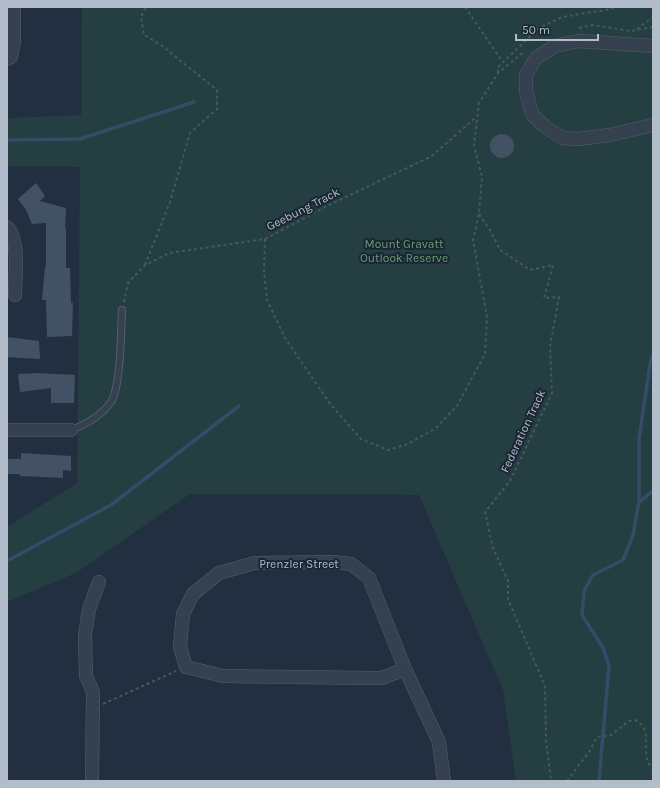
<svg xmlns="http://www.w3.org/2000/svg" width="660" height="788" viewBox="0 0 660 788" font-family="Karla,sans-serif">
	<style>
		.green { fill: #243e41 }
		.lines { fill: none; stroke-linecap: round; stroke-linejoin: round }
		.stream { stroke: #354b68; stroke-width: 3.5 }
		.building { fill: #435164 }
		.service-casing { stroke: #545f6d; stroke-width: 8 }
		.minor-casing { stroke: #545f6d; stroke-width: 14 }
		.path { stroke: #425b5d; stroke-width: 2; stroke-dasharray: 3 3; stroke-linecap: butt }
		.service { stroke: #36414f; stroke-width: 6 }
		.minor { stroke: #36414f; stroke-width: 13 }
		.labels { text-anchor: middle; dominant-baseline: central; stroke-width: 4; stroke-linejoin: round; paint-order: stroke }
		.street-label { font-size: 12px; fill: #b2bcca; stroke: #1b2634 }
		.park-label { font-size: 12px; fill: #689d73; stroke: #1b2634 }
	</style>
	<rect width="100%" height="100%" fill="#222f40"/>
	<path class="green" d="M 82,7 L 653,7 L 653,781 L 516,781 L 503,690 L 419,495 L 190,494 L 76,573 L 7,602 L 7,527 L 77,483 L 80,167 L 7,166 L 7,118 L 81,115 Z"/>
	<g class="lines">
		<path class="stream" d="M 7,140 L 80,139 L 194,102
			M 639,502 L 653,491
			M 7,561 L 111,505 L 239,406
			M 599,781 L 609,666 L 603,648 L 582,615 L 584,591 L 593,575 L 623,560 L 633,535 L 639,502 L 639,439 L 650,364 L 653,354"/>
	</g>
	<path class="building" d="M490 146a12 12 0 1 1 24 0a12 12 0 1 1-24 0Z
		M 36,183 L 45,196 L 40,201 L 66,208 L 65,229 L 66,228 L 66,268 L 70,268 L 71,303 L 73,303 L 72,336 L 47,337 L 46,300 L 42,300 L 45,267 L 46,267 L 46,223 L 32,224 L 26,210 L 18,199 Z
		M 7,337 L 39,341 L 40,359 L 7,357 Z
		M 37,373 L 75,375 L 74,403 L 51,403 L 51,388 L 20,392 L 18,374 Z
		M 21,453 L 71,456 L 71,471 L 63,470 L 63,478 L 20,476 L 20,474 L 7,474 L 7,459 L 21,459 Z"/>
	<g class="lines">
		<g class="service-casing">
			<path id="service" d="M 71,430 C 87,424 101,416 111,402 C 121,386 121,330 122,310"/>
		</g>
		<g class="minor-casing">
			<path id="minor" d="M 653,46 L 579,41 L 555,46 L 536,58 L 526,75 L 526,91 L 532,114 L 544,126 L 562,138 L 578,139 L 610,135 L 653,125
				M 7,59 L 11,57 L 14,42 L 14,7
				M 7,227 C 20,238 15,278 15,295
				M 7,430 L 71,430
				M 405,669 L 382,678 L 372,678 L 223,676 L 186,667 L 180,647 L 183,614 L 193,594 L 219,573 L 255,563 L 334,562 L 351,564 L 369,578 L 405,669 L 439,742 L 444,781
				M 92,781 L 93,692 L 86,676 L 85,635 L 89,609 L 99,582"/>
		</g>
		<path class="path" d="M 465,7 L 502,61
			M 579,28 L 592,25 L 631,31 L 653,27
			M 637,29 L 653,17
			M 498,73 L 498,67 L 539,28 L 562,17 L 611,9 L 615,7
			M 479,214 L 491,232 L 500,250 L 530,270 L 553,265 L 544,298 L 559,297 L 550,346 L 552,393 L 510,481 L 485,512 L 493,548 L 508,581 L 508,599 L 545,686 L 546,740 L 551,781
			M 265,239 L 264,271 L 267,300 L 285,338 L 331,405 L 361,439 L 388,450 L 408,444 L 436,428 L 457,406 L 485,354 L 487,317 L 473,240 L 479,213 L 482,177 L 474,145 L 479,103 L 498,73 L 525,51
			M 145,265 L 170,202 L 190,133 L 217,109 L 217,90 L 161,45 L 144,35 L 141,17 L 146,7
			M 124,302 L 128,283 L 144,266 L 169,253 L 265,239 L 327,206 L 432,156 L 476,117
			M 103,704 L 176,671
			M 567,781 L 589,752 L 597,737 L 611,735 L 629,721 L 635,720 C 652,729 643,744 647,759 C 647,762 651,767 653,770"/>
		<use href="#service" class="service"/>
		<use href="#minor" class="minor"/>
	</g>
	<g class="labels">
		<g class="street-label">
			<text transform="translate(303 209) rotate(-27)">Geebung Track</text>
			<text transform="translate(523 431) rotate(-65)">Federation Track</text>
			<text x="299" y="564">Prenzler Street</text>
		</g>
		<g class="park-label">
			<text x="404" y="244">Mount Gravatt<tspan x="404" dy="14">Outlook Reserve</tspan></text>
		</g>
	</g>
	<rect width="660" height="788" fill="none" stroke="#b2bcca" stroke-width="16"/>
	<path d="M516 34v6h82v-6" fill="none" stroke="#b2bcca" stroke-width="2"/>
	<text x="522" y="34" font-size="12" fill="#b2bcca" stroke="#1b2634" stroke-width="3" paint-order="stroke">50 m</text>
</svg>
